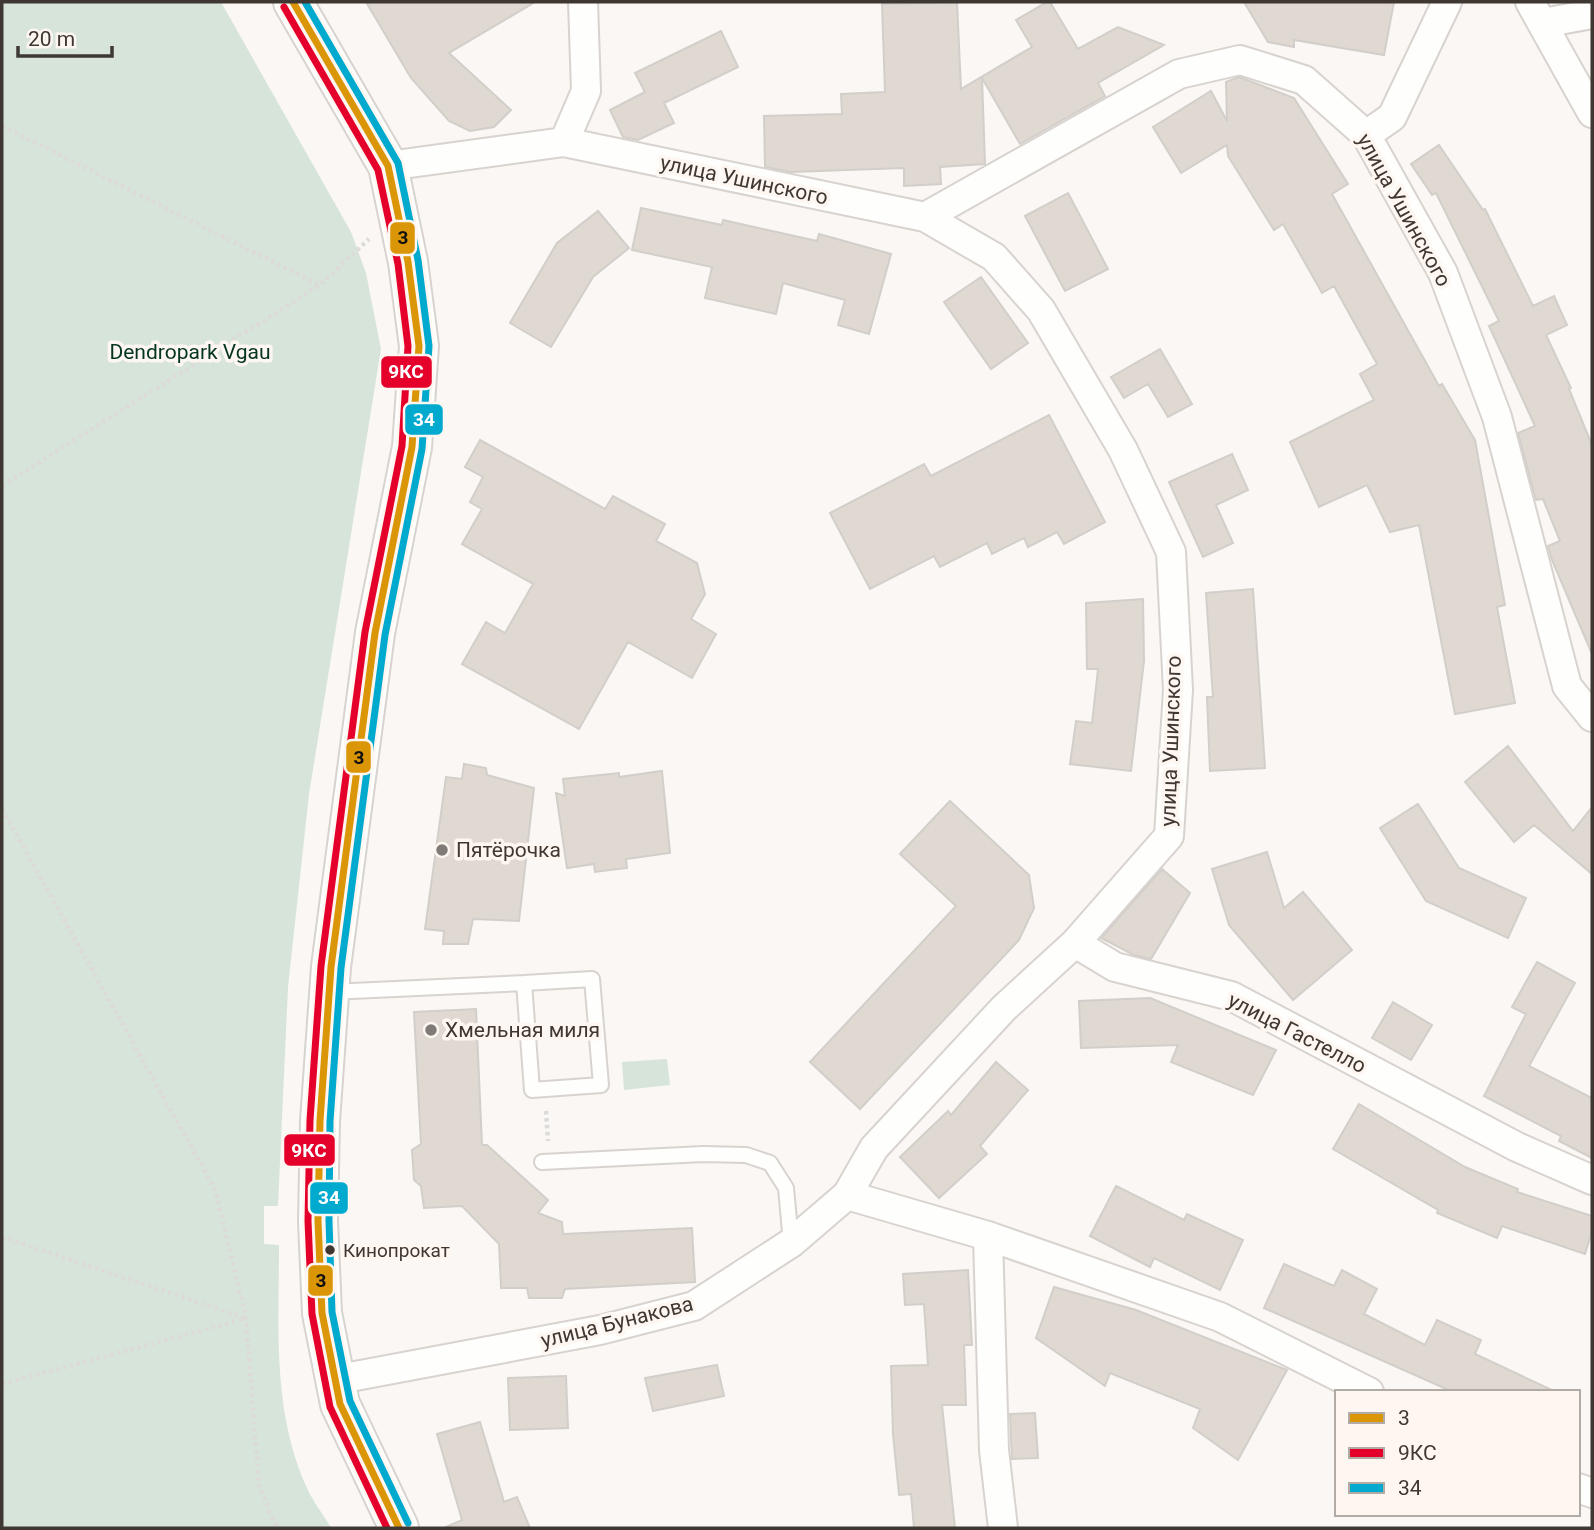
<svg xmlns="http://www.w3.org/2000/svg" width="1594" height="1530" viewBox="0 0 1594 1530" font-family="Roboto,sans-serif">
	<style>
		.green { fill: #d7e4da }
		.building { fill: #e0d9d2; stroke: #d2ceca; stroke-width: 2 }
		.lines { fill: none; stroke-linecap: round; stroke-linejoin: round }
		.service-casing { stroke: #d8d3cf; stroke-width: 18 }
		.minor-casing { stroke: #d8d3cf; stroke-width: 32 }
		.secondary-casing { stroke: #d8d3cf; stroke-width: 42 }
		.path { stroke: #dcdbda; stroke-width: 4.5; stroke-dasharray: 3.5 3.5; stroke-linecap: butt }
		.service { stroke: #fefefd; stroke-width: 14 }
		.minor { stroke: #fefefd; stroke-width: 28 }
		.secondary { stroke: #fefefd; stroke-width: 38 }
		.bus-1-casing { stroke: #fef6f0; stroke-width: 12 }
		.bus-2-casing { stroke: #fef6f0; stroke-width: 12 }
		.bus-3-casing { stroke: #fef6f0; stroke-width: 12 }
		.bus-1 { stroke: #db9608; stroke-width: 7 }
		.bus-2 { stroke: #e4002b; stroke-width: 7 }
		.bus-3 { stroke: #00a9ce; stroke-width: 7 }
		.poi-dot { fill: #807b76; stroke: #fef6f0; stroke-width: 2.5 }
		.bus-dot { fill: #3f3832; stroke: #fef6f0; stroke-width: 2.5 }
		.labels { text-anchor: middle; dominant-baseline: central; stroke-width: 7; stroke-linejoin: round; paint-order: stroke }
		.bus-label { font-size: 19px; fill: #3f3832; stroke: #fef6f0; text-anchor: start }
		.street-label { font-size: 21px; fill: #3f3832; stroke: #fef6f0 }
		.park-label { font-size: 21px; fill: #04351e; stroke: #fef6f0 }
		.poi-label { font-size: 21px; fill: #3f3832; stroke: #fef6f0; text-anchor: start }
		.line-badge { stroke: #fef6f0; stroke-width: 2.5 }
		.badge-label { font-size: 19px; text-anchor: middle; font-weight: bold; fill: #fff }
		.pale-badge-label { font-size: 19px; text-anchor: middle; font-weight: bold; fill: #111 }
	</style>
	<rect width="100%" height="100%" fill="#faf7f4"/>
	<path class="green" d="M 2,2 L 221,2 L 351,232 L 366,273 L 381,349 L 309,794 L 288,987 L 278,1206 L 264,1206 L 264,1244 L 279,1245 C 279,1327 272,1409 306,1486 C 312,1500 323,1514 331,1528 L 2,1528 Z
		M 667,1059 L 670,1085 L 624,1090 L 622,1062 Z"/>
	<path class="building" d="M 366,2 L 535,2 L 449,53 L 511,110 L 494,127 L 470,131 L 449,121 L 411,78 Z
		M 957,2 L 961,89 L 1032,47 L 1016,20 L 1047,2 L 1050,2 L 1078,49 L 1118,27 L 1164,45 L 1098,83 L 1105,96 L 1020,144 L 982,78 L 985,164 L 940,167 L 941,184 L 904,186 L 904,168 L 791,172 L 765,167 L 764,116 L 842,114 L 841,94 L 885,92 L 882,4 Z
		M 1244,2 L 1394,2 L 1384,55 L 1294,40 L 1294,47 L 1268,42 Z
		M 721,31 L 738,67 L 664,103 L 674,123 L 638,140 L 623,137 L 610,110 L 645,92 L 635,73 Z
		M 1239,77 L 1294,98 L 1348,184 L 1332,194 L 1439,386 L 1442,384 L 1475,440 L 1505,605 L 1497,607 L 1515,703 L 1455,714 L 1419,525 L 1390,532 L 1367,485 L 1319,507 L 1290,442 L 1374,400 L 1360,374 L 1377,364 L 1334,286 L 1322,293 L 1283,224 L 1274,230 L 1228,156 L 1227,145 L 1181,173 L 1153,127 L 1211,91 L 1227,121 L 1226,82 Z
		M 1439,145 L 1483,210 L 1485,209 L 1533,306 L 1554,296 L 1567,325 L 1546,335 L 1571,388 L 1569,389 L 1592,445 L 1592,654 L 1552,560 L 1548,546 L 1560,541 L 1543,499 L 1536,500 L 1518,433 L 1535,426 L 1489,326 L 1499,321 L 1436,193 L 1432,195 L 1411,164 Z
		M 1068,193 L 1108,269 L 1065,291 L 1025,216 Z
		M 641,208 L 722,225 L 723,220 L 817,241 L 819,234 L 891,254 L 869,334 L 838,325 L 845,300 L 783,283 L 776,314 L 705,298 L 712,267 L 632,250 Z
		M 598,211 L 629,248 L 593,277 L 551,347 L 510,323 L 557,243 Z
		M 981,277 L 1028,343 L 991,369 L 944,302 Z
		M 1160,349 L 1192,404 L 1168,417 L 1148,384 L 1124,398 L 1111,377 Z
		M 1049,415 L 1105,522 L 1064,544 L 1057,532 L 1028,547 L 1024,538 L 992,554 L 987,543 L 940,567 L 934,556 L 870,589 L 830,513 L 924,464 L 931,476 Z
		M 480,440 L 605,509 L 613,496 L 665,524 L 656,541 L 697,563 L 705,594 L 691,619 L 716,634 L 692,678 L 628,642 L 579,729 L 462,664 L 486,622 L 505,633 L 533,584 L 462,544 L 482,509 L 470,502 L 483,477 L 465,467 Z
		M 1232,454 L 1248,490 L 1216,505 L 1233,543 L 1203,557 L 1169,482 Z
		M 1253,589 L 1265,768 L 1210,771 L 1207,697 L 1213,697 L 1206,593 Z
		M 1143,599 L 1144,661 L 1131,771 L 1070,764 L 1076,721 L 1092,723 L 1098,669 L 1087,669 L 1086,603 Z
		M 1508,746 L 1573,831 L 1592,807 L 1592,874 L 1534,825 L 1514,842 L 1465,782 Z
		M 464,764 L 486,768 L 487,775 L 534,788 L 519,921 L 473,919 L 468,944 L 443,944 L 444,931 L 425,929 L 446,777 L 462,779 Z
		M 662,771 L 670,853 L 626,859 L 627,868 L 595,872 L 594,864 L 567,868 L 556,793 L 565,796 L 563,779 L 619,773 L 619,777 Z
		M 950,801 L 1029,875 L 1034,908 L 1019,940 L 860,1109 L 810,1062 L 956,906 L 900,854 Z
		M 1418,804 L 1459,868 L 1526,898 L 1508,938 L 1426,901 L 1380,828 Z
		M 1267,852 L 1284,908 L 1303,892 L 1352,950 L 1293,1000 L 1229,925 L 1212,869 Z
		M 1162,869 L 1190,893 L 1151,959 L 1134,955 L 1101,938 Z
		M 1537,962 L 1575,983 L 1529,1066 L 1592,1098 L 1592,1158 L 1559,1141 L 1561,1136 L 1484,1096 L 1526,1014 L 1512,1007 Z
		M 1150,998 L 1276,1050 L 1253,1095 L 1171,1062 L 1178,1045 L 1081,1048 L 1079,1001 Z
		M 1393,1002 L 1432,1025 L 1411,1060 L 1372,1038 Z
		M 476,1009 L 482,1145 L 487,1145 L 548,1200 L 538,1213 L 562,1222 L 563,1234 L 692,1228 L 695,1282 L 565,1289 L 562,1298 L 529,1298 L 527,1288 L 501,1288 L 499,1244 L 462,1206 L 424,1208 L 421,1186 L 414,1180 L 412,1150 L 421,1144 L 414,1012 Z
		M 996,1062 L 1028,1090 L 980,1146 L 987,1154 L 939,1198 L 900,1157 L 948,1111 L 951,1115 Z
		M 1359,1104 L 1465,1167 L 1518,1189 L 1517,1192 L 1592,1216 L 1592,1231 L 1585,1254 L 1502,1226 L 1497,1238 L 1437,1213 L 1438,1210 L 1333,1149 Z
		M 1116,1186 L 1184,1220 L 1187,1214 L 1243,1240 L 1220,1290 L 1154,1258 L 1150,1267 L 1090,1236 Z
		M 1284,1264 L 1334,1286 L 1342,1270 L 1377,1289 L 1364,1314 L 1425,1345 L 1437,1320 L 1481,1340 L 1475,1354 L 1556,1392 L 1453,1392 L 1264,1308 Z
		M 968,1270 L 972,1345 L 964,1345 L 966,1405 L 942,1405 L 955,1528 L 914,1528 L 911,1494 L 899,1495 L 893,1434 L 891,1366 L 928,1365 L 924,1304 L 905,1305 L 903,1274 Z
		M 1054,1287 L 1136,1310 L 1287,1370 L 1238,1460 L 1193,1428 L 1200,1409 L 1110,1373 L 1105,1386 L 1036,1338 Z
		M 717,1365 L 724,1396 L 653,1411 L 645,1378 Z
		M 566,1376 L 568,1428 L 510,1430 L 508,1378 Z
		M 1035,1413 L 1038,1458 L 1012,1459 L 1010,1414 Z
		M 480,1422 L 504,1502 L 517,1497 L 530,1528 L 444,1528 L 462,1520 L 437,1434 Z"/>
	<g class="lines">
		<g class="service-casing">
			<path id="service" d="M 330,992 L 524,983 L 532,1090 L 601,1085 L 592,979 L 524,983
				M 542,1162 L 703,1154 L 746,1155 L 770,1163 L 786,1188 L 791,1243"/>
		</g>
		<g class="minor-casing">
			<path id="minor" d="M 1530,2 L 1592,113
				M 1543,23 L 1592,14
				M 1366,135 L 1392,117 L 1447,2
				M 564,142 L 586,91 L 583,2
				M 388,166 L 564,142 L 925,217 L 1179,74 L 1240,60 L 1304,80 L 1366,135 L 1443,273 L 1497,417 L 1567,686 L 1592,717
				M 925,217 L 994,257 L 1041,310 L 1123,450 L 1171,552 L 1178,690 L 1169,836 L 1075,943
				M 847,1195 L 874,1148 L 1004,1008 L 1075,943 L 1115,967 L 1231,996 L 1517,1147 L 1592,1180
				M 988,1236 L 994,1450 L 1003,1528
				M 334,1380 L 600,1330 L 694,1306 L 791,1243 L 847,1195 L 988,1236 L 1220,1317 L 1369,1392
				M 1578,1488 L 1592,1493"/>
		</g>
		<g class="secondary-casing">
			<path id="secondary" d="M 293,2 L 388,166 L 408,262 L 419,346 L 412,447 L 375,633 L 331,967 L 320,1121 L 318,1221 L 322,1313 L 340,1404 L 399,1528"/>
		</g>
		<path class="path" d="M 2,126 L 319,285
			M 2,486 L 320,285 L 369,239
			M 2,809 L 215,1189 L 246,1318 L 259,1487 L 277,1528
			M 546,1111 L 548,1141
			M 2,1237 L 245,1318
			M 2,1384 L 245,1319"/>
		<use href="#service" class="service"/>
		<use href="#minor" class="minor"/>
		<use href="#secondary" class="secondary"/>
		<g class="bus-1-casing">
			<path id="bus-1" d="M 293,2 L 388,166 L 408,262 L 419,346 L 412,447 L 375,633 L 331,967 L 320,1121 L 318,1221 L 322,1313 L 340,1404 L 399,1528"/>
		</g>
		<g class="bus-2-casing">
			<path id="bus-2" d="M 284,7 L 378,170 L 398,264 L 408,346 L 402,446 L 365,632 L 321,966 L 310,1120 L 308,1221 L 312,1314 L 330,1407 L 387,1528"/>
		</g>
		<g class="bus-3-casing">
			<path id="bus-3" d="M 305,2 L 398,163 L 418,260 L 429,346 L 422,449 L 385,635 L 341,968 L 330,1121 L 329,1221 L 332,1312 L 350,1401 L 408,1523"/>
		</g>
		<use href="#bus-1" class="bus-1"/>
		<use href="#bus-2" class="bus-2"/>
		<use href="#bus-3" class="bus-3"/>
	</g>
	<g class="poi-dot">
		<circle cx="442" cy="850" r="7"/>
		<circle cx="431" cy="1030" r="7"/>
	</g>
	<circle class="bus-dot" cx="330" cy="1250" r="6"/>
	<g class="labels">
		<g class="bus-label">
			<text x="343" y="1250">Кинопрокат</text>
		</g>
		<g class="street-label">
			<text transform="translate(744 180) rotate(12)">улица Ушинского</text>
			<text transform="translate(1404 210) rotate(61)">улица Ушинского</text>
			<text transform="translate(1171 741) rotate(-88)">улица Ушинского</text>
			<text transform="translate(1297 1033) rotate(27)">улица Гастелло</text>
			<text transform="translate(617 1322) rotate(-14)">улица Бунакова</text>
		</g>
		<g class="park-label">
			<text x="190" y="352">Dendropark Vgau</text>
		</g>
		<g class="poi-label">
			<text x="456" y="850">Пятёрочка</text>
			<text x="445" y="1030">Хмельная миля</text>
		</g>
	</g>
	<g class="line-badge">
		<rect x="389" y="221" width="27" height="34" rx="7" fill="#db9608"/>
		<rect x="380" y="355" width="53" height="34" rx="7" fill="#e4002b"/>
		<rect x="404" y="403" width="40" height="33" rx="7" fill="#00a9ce"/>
		<rect x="345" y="740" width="27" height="34" rx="7" fill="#db9608"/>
		<rect x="283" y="1133" width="53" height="34" rx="7" fill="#e4002b"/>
		<rect x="309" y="1181" width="40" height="34" rx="7" fill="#00a9ce"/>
		<rect x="307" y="1264" width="27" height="33" rx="7" fill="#db9608"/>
	</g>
	<g class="badge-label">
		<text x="406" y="378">9КС</text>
		<text x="424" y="426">34</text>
		<text x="309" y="1157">9КС</text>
		<text x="329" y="1204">34</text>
	</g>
	<g class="pale-badge-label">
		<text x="403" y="244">3</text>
		<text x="359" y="764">3</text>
		<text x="321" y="1287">3</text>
	</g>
	<rect width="1594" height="1530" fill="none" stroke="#3f3832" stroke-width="7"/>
	<rect x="1335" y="1390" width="245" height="126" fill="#fef6f0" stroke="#b2aaa4" stroke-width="2"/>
	<rect x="1349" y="1413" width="35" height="10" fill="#db9608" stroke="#b2aaa4" stroke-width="2"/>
	<text x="1398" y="1425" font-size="21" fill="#3f3832">3</text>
	<rect x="1349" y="1448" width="35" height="10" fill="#e4002b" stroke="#b2aaa4" stroke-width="2"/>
	<text x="1398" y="1460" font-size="21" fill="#3f3832">9КС</text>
	<rect x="1349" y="1483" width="35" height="10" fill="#00a9ce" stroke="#b2aaa4" stroke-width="2"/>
	<text x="1398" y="1495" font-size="21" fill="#3f3832">34</text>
	<path d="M18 46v10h94v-10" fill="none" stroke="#3f3832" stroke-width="3.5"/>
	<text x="28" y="46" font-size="21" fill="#3f3832" stroke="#fef6f0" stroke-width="5" paint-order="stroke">20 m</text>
</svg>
